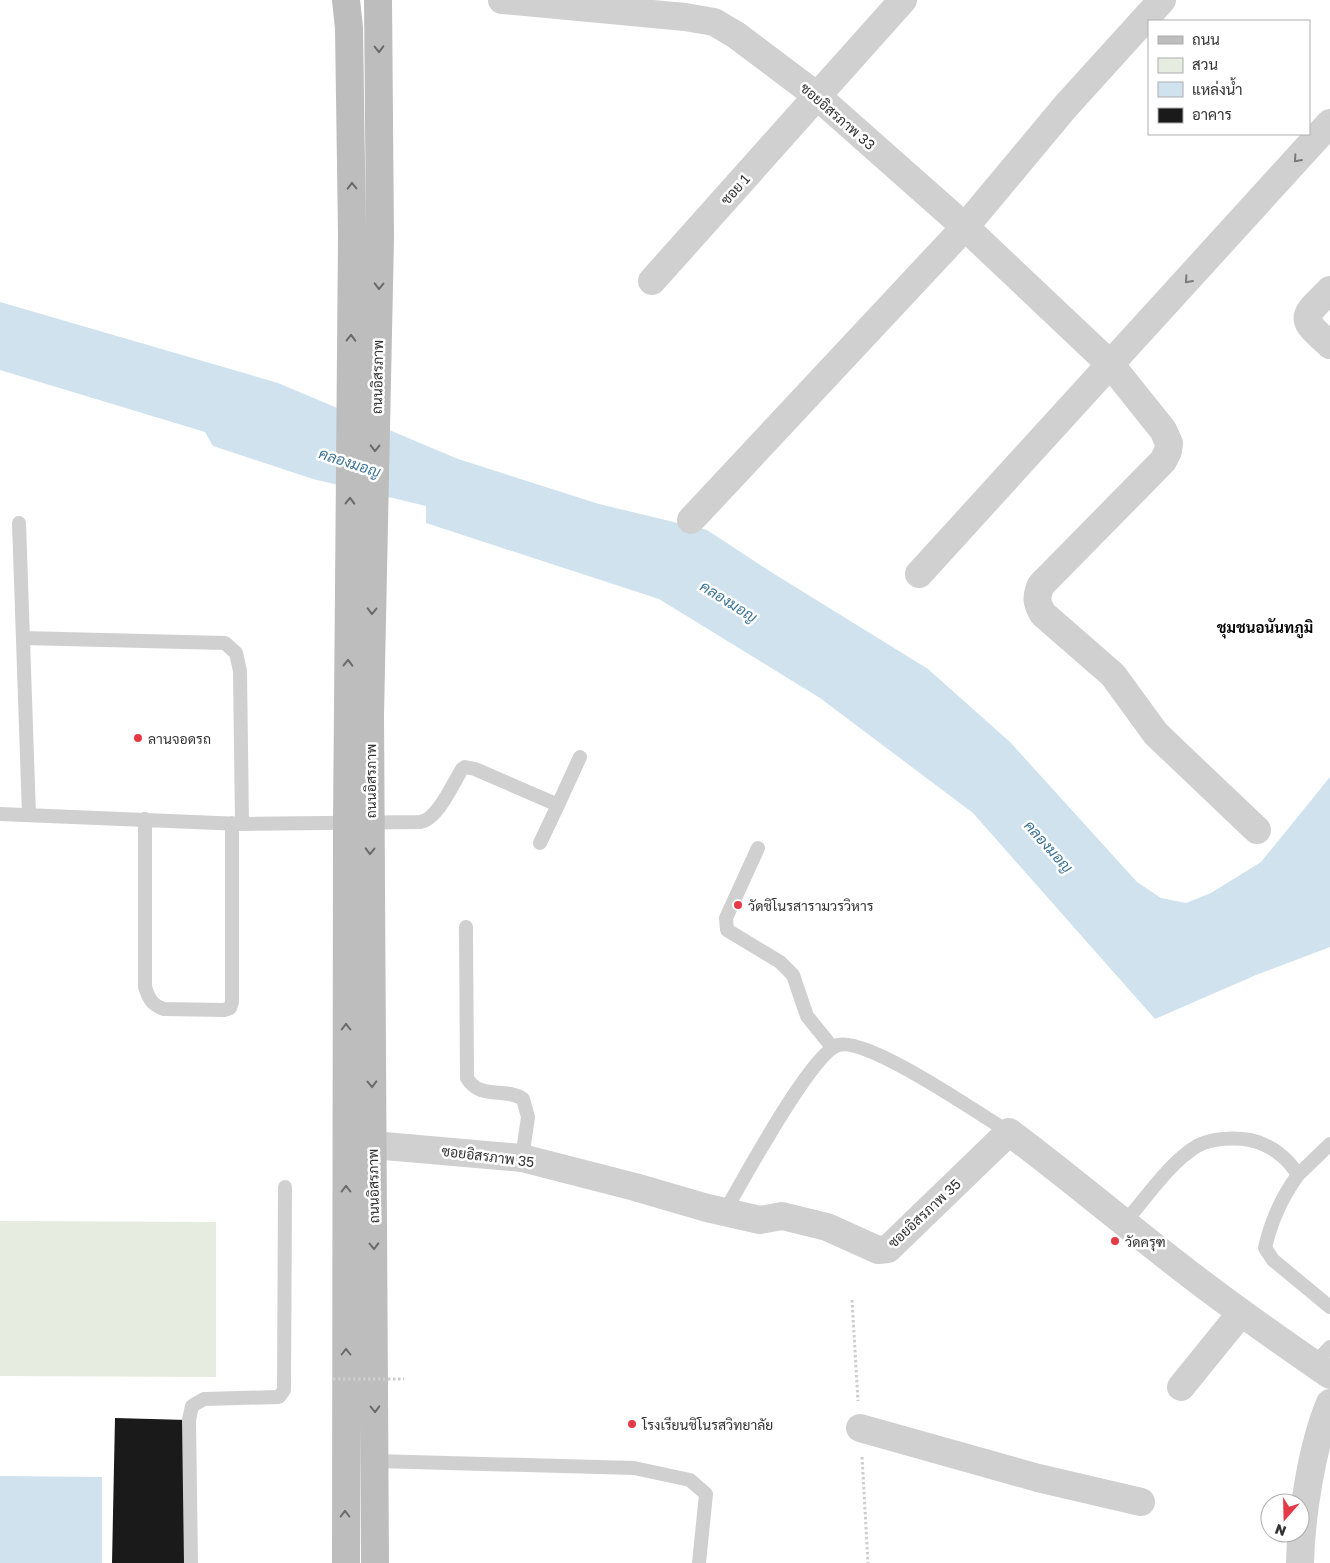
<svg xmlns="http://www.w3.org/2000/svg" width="1330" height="1563" viewBox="0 0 1330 1563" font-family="'Golos Text',Sarabun,sans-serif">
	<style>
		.green { fill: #e6ecdf }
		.water { fill: #cfe2ee }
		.building { fill: #1a1a1a }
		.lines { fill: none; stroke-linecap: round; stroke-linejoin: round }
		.path { stroke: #cdcdcd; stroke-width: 3; stroke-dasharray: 2.5 2.5; stroke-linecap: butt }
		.service { stroke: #d0d0d0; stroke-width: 14 }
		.minor { stroke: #d0d0d0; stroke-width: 28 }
		.secondary { stroke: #bdbdbd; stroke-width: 28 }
		.path-bridge { stroke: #cdcdcd; stroke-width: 3; stroke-dasharray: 2.5 2.5; stroke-linecap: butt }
		.oneway { stroke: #6a6a6a }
		.oneway2 { stroke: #7a7a7a }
		.poi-dot { fill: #e63946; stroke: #fff; stroke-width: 2 }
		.labels { text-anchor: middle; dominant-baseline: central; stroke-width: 5; stroke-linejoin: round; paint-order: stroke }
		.street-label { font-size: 14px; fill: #333; stroke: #fff }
		.poi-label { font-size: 14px; fill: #333; stroke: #fff; text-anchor: start }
		.water-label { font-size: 15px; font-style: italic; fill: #3f7597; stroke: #fff }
		.neighbourhood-label { font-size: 15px; font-weight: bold; fill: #000; stroke: #fff }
	</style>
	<rect width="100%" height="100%" fill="#fff"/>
	<path class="green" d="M 0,1221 L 216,1222 L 216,1377 L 0,1376 Z"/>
	<path class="water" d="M 0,302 L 278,383 L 458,459 L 599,504 L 707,530 L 771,572 L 928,669 L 1010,742 L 1137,882 L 1161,898 L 1186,903 L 1211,893 L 1261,862 L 1330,777 L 1330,947 L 1256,975 L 1155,1019 L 973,813 L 820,698 L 659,599 L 426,523 L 426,506 L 313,479 L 213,446 L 205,432 L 0,370 Z
		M 0,1476 L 102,1477 L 102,1563 L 0,1563 Z"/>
	<path class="building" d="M 115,1418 L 187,1420 L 184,1563 L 112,1563 Z"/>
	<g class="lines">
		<path class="path" d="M 852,1300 L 858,1401
			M 862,1457 L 868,1563"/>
		<path class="service" d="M 19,523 L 29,815
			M 23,638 L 225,643 L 236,653 L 240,671 L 242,824
			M 558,805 L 580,757
			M 0,814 L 242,824 L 420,822 C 437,820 453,784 462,769 L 465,767 L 475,769 L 558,805 L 540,843
			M 145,819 L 145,987 C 149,999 152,1005 164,1009 L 224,1010 L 230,1008 L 232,1002 L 232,823
			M 758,848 L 726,918 L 727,930 L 780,962 L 793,975 L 807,1016 L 832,1047
			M 466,927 L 467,1078 C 479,1100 506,1087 523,1099 L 528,1117 L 522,1158
			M 1298,1175 L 1330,1144
			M 719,1210 L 729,1204 C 746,1175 811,1054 838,1045 C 867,1036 979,1114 1009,1132
			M 1125,1222 C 1147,1197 1169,1163 1197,1146 C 1212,1138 1234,1137 1250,1140 C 1270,1144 1288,1158 1298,1175 C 1281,1198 1271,1221 1265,1248 L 1273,1260 L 1330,1307
			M 1314,1364 L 1330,1347
			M 376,1461 L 634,1468 L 690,1480 L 706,1494 L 699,1563
			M 191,1563 L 189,1420 L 192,1406 L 204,1399 L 279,1397 L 284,1390 L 285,1187"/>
		<path class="minor" d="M 502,0 L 685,17 L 714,22 L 736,35 L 817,96 L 965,227 L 1111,365 L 1163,430 L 1169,443 L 1168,451 L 1163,461 L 1041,585 C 1036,597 1036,602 1043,614 L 1113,675 L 1156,734 L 1257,830
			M 652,281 L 903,0
			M 1330,290 C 1301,319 1299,317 1330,345
			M 691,520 L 965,227 L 1065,107 L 1162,0
			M 919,574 L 1330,123
			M 373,1145 L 522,1158 L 635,1187 L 707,1208 L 760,1220 L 782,1216 L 827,1227 L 878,1250 L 888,1249 L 1009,1132 C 1064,1173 1116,1217 1170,1259 C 1222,1300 1276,1338 1330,1375
			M 1181,1387 L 1241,1313
			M 860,1428 L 1038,1478 L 1141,1502
			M 1300,1563 C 1301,1517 1312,1445 1330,1403"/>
		<path class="secondary" d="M 346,1563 L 347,824 L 352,234 L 349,28 L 346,0
			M 375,1563 L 370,715 L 380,237 L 378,0"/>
		<path class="path-bridge" d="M 333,1379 L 404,1379"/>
	</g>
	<defs><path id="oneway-chevron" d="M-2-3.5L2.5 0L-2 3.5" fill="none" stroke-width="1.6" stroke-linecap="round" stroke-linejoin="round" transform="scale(1.25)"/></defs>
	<g class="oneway">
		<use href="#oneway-chevron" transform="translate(379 49) rotate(89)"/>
		<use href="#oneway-chevron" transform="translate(352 186) rotate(-91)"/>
		<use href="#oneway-chevron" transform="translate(379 286) rotate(91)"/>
		<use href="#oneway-chevron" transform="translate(351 338) rotate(-89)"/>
		<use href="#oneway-chevron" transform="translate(375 448) rotate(91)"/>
		<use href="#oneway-chevron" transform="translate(350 501) rotate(-89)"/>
		<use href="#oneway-chevron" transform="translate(372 611) rotate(91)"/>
		<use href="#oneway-chevron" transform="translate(348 663) rotate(-89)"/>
		<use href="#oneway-chevron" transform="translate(370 851) rotate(91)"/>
		<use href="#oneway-chevron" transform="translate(346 1027) rotate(-90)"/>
		<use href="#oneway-chevron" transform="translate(372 1084) rotate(89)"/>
		<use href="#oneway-chevron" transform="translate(346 1189) rotate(-90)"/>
		<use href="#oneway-chevron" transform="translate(374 1246) rotate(89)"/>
		<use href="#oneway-chevron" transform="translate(346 1352) rotate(-90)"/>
		<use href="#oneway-chevron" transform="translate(375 1409) rotate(89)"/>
		<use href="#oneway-chevron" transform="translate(345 1514) rotate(-90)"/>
	</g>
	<g class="oneway2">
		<use href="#oneway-chevron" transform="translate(1297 159) rotate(132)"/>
		<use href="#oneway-chevron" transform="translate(1188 280) rotate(132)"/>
	</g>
	<g class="poi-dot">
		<circle cx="138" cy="738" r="5"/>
		<circle cx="738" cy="905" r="5"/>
		<circle cx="1115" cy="1241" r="5"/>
		<circle cx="632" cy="1424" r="5"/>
	</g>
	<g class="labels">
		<g class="street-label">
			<text transform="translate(838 116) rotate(41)">ซอยอิสรภาพ 33</text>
			<text transform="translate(735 189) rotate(-48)">ซอย 1</text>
			<text transform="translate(377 377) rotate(-89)">ถนนอิสรภาพ</text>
			<text transform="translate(370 781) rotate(-90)">ถนนอิสรภาพ</text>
			<text transform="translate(488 1156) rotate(7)">ซอยอิสรภาพ 35</text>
			<text transform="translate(373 1186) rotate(-91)">ถนนอิสรภาพ</text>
			<text transform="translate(924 1213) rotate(-43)">ซอยอิสรภาพ 35</text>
		</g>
		<g class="poi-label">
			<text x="148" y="738">ลานจอดรถ</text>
			<text x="748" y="905">วัดชิโนรสารามวรวิหาร</text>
			<text x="1125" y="1241">วัดครุฑ</text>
			<text x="642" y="1424">โรงเรียนชิโนรสวิทยาลัย</text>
		</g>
		<g class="water-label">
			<text transform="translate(350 462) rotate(18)">คลองมอญ</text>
			<text transform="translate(729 601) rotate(32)">คลองมอญ</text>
			<text transform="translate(1049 846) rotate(48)">คลองมอญ</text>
		</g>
		<g class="neighbourhood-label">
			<text x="1265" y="627">ชุมชนอนันทภูมิ</text>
		</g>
	</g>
	<rect x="1148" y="20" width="162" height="115" fill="#ffffff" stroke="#adadad"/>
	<rect x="1158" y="36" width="25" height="8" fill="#bdbdbd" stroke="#adadad"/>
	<text x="1192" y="45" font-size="15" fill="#333333">ถนน</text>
	<rect x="1158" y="58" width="25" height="15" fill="#e6ecdf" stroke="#adadad"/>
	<text x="1192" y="70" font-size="15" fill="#333333">สวน</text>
	<rect x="1158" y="82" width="25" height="15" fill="#cfe2ee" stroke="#adadad"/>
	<text x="1192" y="95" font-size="15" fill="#333333">แหล่งน้ำ</text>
	<rect x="1158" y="108" width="25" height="15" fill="#1a1a1a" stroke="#adadad"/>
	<text x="1192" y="120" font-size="15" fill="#333333">อาคาร</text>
	<g transform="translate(1285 1518) rotate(200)"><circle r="24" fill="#ffffff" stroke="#adadad"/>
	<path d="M0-4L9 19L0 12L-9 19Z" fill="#e63946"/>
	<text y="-8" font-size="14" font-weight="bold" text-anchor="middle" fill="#333333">N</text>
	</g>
</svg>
